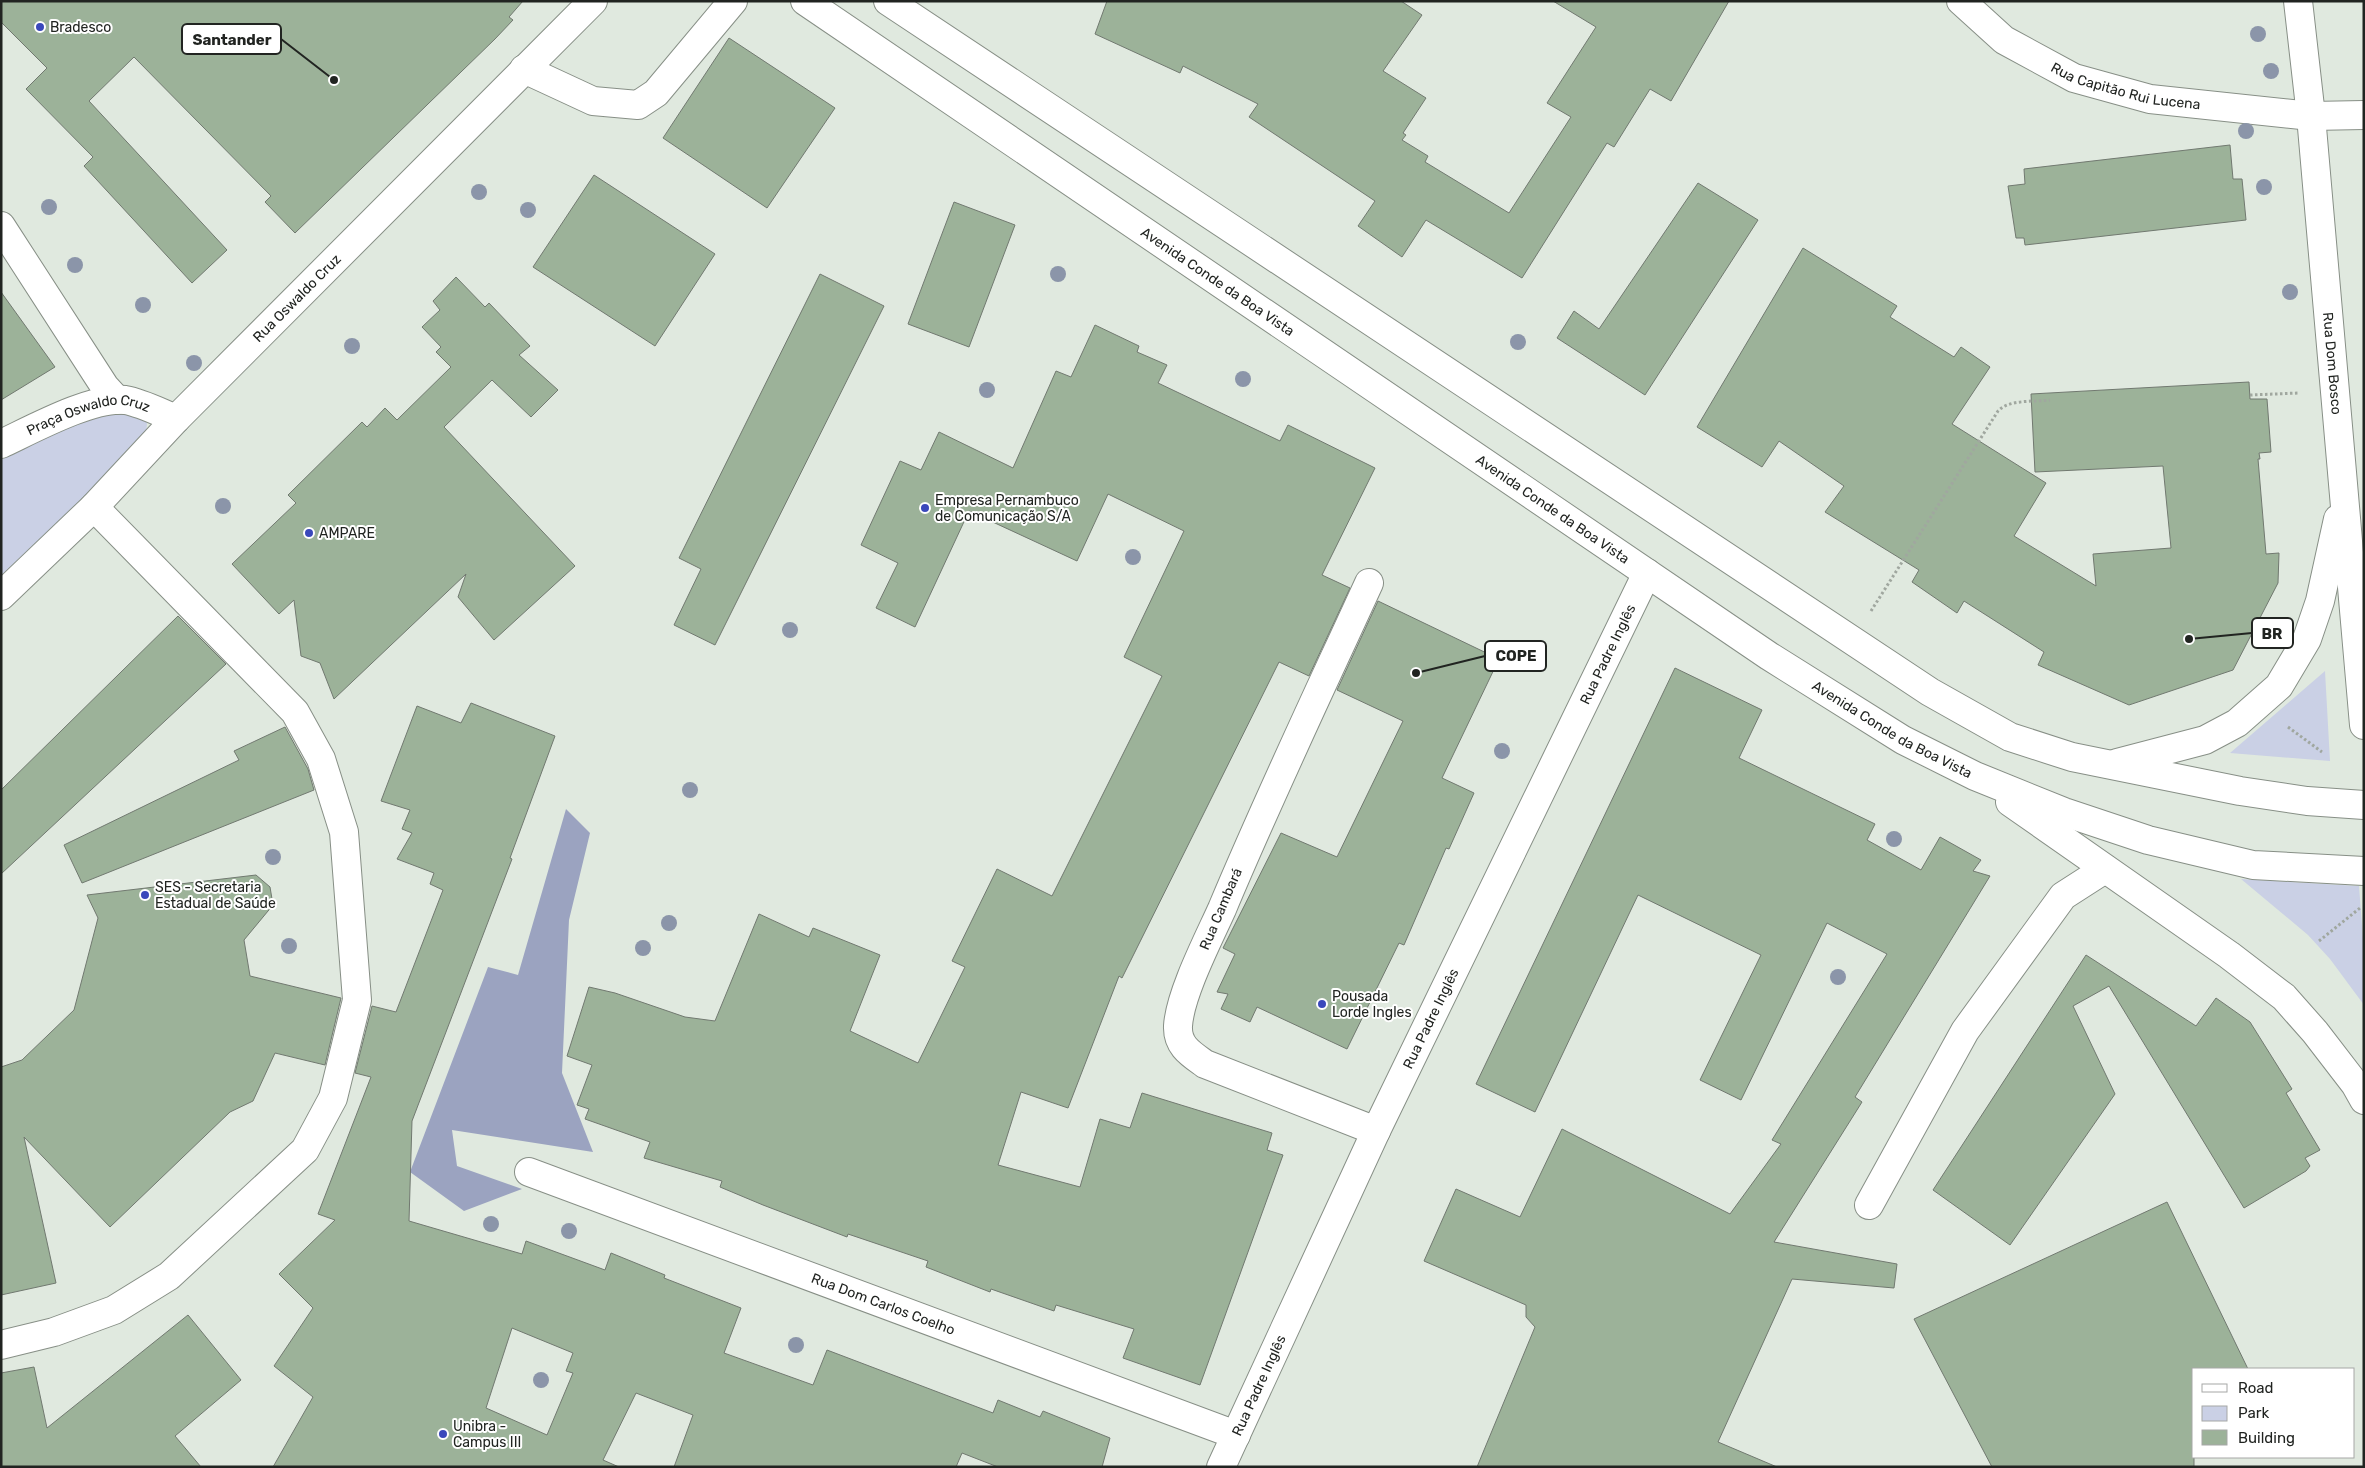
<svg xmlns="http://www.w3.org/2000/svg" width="2365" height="1468" viewBox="0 0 2365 1468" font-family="Rubik,sans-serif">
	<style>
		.green { fill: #cad0e5 }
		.forest { fill: #9ba3c0 }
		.building { fill: #9cb299; stroke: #717970; fill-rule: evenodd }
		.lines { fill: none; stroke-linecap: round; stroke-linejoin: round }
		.minor-casing { stroke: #878f86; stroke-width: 30 }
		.major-casing { stroke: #878f86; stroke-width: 30 }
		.path { stroke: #a0a79f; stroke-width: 3; stroke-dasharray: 2.5 2.5; stroke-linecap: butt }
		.minor { stroke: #fff; stroke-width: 28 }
		.major { stroke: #fff; stroke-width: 28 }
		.tree { fill: #8b95a9 }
		.poi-dot { fill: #3a48bb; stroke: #fff; stroke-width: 2 }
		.labels { text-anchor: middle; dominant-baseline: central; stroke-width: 4; stroke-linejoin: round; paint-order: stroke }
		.poi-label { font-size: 14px; fill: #212421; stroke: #fff; text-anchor: start }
		.street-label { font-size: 14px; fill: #212421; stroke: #fff }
		.leader { fill: none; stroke: #212421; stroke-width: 2 }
		.callout-dot { fill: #212421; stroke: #fff; stroke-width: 2 }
		.callout { fill: #fff; stroke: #212421; stroke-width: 2 }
		.callout-label { font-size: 15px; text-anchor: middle; font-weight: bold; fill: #212421 }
	</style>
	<rect width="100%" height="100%" fill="#e0e9df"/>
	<path class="green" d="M 124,411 L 144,419 L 147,423 L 146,435 L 141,442 L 1,576 L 1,460 L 93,414 Z
		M 2325,671 L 2330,761 L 2230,753 Z
		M 2241,879 L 2359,886 L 2364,952 L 2364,1005 L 2330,959 L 2308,935 Z"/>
	<path class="forest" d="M 566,809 L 590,833 L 569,920 L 562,1073 L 593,1152 L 452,1130 L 457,1166 L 522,1189 L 464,1211 L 410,1172 L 488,967 L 518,975 Z"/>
	<path class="building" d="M 1,1 L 523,1 L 509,17 L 513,20 L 495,39 L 295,233 L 265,202 L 271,196 L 134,57 L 89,101 L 227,250 L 192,283 L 84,166 L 93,157 L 26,89 L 47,68 L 1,22 Z
		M 1107,1 L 1401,1 L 1422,15 L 1383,71 L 1426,98 L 1403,133 L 1406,135 L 1402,140 L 1428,156 L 1425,162 L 1509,213 L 1571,117 L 1547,103 L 1596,27 L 1553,1 L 1729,1 L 1671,101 L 1650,89 L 1614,147 L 1607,143 L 1522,278 L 1426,220 L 1402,257 L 1358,226 L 1375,201 L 1249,117 L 1258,104 L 1183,66 L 1180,73 L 1095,34 Z
		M 729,38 L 835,108 L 767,208 L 663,138 Z
		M 2230,145 L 2233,179 L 2242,179 L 2246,220 L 2025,245 L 2024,238 L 2016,238 L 2008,186 L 2025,184 L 2024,169 Z
		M 594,175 L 715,254 L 655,346 L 533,267 Z
		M 1698,183 L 1758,220 L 1645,395 L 1557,338 L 1574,311 L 1599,329 Z
		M 954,202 L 1015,225 L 969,347 L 908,324 Z
		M 1803,248 L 1897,306 L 1890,317 L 1954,357 L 1961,347 L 1990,367 L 1952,424 L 2046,483 L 2014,536 L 2096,586 L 2093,554 L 2171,548 L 2163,466 L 2035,472 L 2031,394 L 2249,382 L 2250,399 L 2267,399 L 2271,452 L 2259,453 L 2260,459 L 2258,459 L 2266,554 L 2279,553 L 2278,583 L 2233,670 L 2129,705 L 2038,665 L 2044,652 L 1964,601 L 1957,613 L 1912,582 L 1919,570 L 1825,512 L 1844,486 L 1779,441 L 1762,467 L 1697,427 Z
		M 820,274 L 884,306 L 715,645 L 674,625 L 701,569 L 679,558 Z
		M 456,277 L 485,307 L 489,303 L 530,346 L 519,355 L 558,390 L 531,417 L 492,380 L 444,427 L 575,566 L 494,640 L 458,597 L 466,574 L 334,699 L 320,663 L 301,656 L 294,600 L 279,614 L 232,564 L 296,503 L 288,495 L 362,422 L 367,427 L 385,408 L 397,420 L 451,367 L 436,352 L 441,347 L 422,327 L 440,310 L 433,301 Z
		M 1,292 L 55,367 L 1,400 Z
		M 1095,325 L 1139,346 L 1137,352 L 1167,365 L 1158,383 L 1280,441 L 1288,425 L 1375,468 L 1322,575 L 1350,588 L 1309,676 L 1279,662 L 1122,978 L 1119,976 L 1068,1108 L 1021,1092 L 998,1165 L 1080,1187 L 1100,1119 L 1130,1128 L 1142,1093 L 1272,1133 L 1267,1150 L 1283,1155 L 1200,1385 L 1123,1358 L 1134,1329 L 1056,1305 L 1054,1311 L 991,1289 L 990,1292 L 926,1267 L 928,1261 L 848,1234 L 847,1237 L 763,1205 L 720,1187 L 722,1181 L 644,1158 L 650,1142 L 585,1119 L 589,1109 L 577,1105 L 592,1065 L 567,1056 L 589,987 L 615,993 L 685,1017 L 715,1021 L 759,914 L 809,937 L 813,928 L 880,955 L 850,1031 L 918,1063 L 965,967 L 952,961 L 997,869 L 1052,896 L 1162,676 L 1124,657 L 1184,531 L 1108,494 L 1077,561 L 969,511 L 915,627 L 876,608 L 898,563 L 861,545 L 900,461 L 921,470 L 939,432 L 1013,468 L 1056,371 L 1071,377 Z
		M 1378,601 L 1499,659 L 1442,778 L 1474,793 L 1449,849 L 1446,848 L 1404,945 L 1399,943 L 1347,1049 L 1257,1007 L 1250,1022 L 1221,1009 L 1228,994 L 1217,992 L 1235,954 L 1223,948 L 1281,833 L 1337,857 L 1403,721 L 1337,690 Z
		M 178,616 L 226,664 L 1,874 L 1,790 Z
		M 1675,668 L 1762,710 L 1739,758 L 1875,824 L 1867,840 L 1921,870 L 1940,837 L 1981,860 L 1973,871 L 1990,876 L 1855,1097 L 1862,1102 L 1774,1242 L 1897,1264 L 1894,1288 L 1792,1279 L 1718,1442 L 1777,1467 L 1477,1467 L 1535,1327 L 1526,1317 L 1526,1305 L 1424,1261 L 1456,1189 L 1520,1217 L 1562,1129 L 1730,1214 L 1781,1144 L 1772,1140 L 1887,954 L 1827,923 L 1741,1100 L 1700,1080 L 1761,955 L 1638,895 L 1535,1112 L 1476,1084 Z
		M 471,703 L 555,736 L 510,858 L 512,859 L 412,1121 L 409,1221 L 522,1254 L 526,1241 L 605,1270 L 611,1253 L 665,1275 L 664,1278 L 741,1308 L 724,1353 L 813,1385 L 827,1350 L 993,1413 L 998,1400 L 1040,1417 L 1043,1411 L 1110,1438 L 1102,1467 L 998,1467 L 962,1453 L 956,1467 L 674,1467 L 693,1415 L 636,1393 L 603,1460 L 619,1467 L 273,1467 L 313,1397 L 274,1366 L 313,1308 L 279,1274 L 335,1220 L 318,1214 L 371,1077 L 355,1073 L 372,1006 L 396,1012 L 443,890 L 430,884 L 434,873 L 397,859 L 412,833 L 402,829 L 410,810 L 381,801 L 417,706 L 461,723 ZM 512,1328 L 573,1353 L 566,1371 L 573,1373 L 547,1435 L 486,1408 Z
		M 285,727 L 308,769 L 314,790 L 82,883 L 64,845 L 239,760 L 234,751 Z
		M 256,875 L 270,887 L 273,905 L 244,940 L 250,976 L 341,998 L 325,1065 L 275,1053 L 253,1101 L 230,1112 L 110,1227 L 24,1137 L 56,1283 L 1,1295 L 1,1067 L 22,1060 L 74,1010 L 98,918 L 87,895 Z
		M 2086,955 L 2196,1026 L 2216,998 L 2250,1022 L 2292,1089 L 2286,1093 L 2320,1150 L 2305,1158 L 2310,1166 L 2306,1171 L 2244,1208 L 2109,986 L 2073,1006 L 2115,1094 L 2010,1245 L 1933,1190 Z
		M 2167,1202 L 2248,1369 L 2194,1369 L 2194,1467 L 1992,1467 L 1914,1319 Z
		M 188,1315 L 241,1380 L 175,1436 L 201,1467 L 1,1467 L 1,1373 L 34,1367 L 47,1428 Z"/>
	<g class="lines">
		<g class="minor-casing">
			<g id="minor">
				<path id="s1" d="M 1961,1 L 2004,40 L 2074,78 L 2150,99 L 2311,116 L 2364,115"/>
				<path d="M 524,69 L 593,101 L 638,105 L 656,93 L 733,1"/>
				<path d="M 1,226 L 105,387 L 117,400"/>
				<path id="s2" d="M 1,444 C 31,430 93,396 125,400 C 142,403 159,412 176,419"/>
				<path d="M 1369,583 C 1319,692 1268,799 1222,909 C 1208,940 1180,994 1178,1026 C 1177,1046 1191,1054 1205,1064 L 1376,1131"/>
				<path id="s3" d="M 1,596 L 94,507 L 176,419 L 593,1"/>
				<path id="s4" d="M 529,1172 L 1236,1435"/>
				<path d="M 1869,1205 L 1965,1031 L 2063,896 L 2105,869"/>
				<path d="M 1,1345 L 54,1332 L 114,1310 L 169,1276 L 305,1150 L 333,1098 L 357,1000 L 344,832 L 321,759 L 295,712 L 94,507"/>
				<path id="s5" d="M 1221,1467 L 1376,1131 L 1647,573"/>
			</g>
		</g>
		<g class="major-casing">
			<g id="major">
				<path id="s6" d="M 805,1 L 1769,656 L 1903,740 L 1975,776 L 2064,812 L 2148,840 L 2253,865 L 2364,871"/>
				<path d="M 888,1 L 1930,692 L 2010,737 L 2072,757 L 2240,791 L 2307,801 L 2364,805"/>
				<path id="s7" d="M 2298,1 L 2311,116 L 2364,725"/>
				<path d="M 2117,763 L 2205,740 L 2237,723 L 2279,686 L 2307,639 L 2320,601 L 2338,519"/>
				<path d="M 2010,802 L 2229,955 L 2284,997 L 2315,1032 L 2355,1084 L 2364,1100"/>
			</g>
		</g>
		<path class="path" d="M 2250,395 L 2299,393
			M 1871,611 L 1998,411 C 2009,399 2035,402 2050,400
			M 2288,727 L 2322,752
			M 2319,941 L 2360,908"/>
		<use href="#minor" class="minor"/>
		<use href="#major" class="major"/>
	</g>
	<g class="tree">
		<circle cx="2258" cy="34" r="8"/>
		<circle cx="2271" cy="71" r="8"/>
		<circle cx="2246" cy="131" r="8"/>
		<circle cx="2264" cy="187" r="8"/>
		<circle cx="479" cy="192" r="8"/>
		<circle cx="49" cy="207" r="8"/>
		<circle cx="528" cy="210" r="8"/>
		<circle cx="75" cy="265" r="8"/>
		<circle cx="1058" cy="274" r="8"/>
		<circle cx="2290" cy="292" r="8"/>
		<circle cx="143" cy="305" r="8"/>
		<circle cx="1518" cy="342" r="8"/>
		<circle cx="352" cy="346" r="8"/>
		<circle cx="194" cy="363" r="8"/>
		<circle cx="1243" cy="379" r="8"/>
		<circle cx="987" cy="390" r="8"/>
		<circle cx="223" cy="506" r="8"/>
		<circle cx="1133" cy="557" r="8"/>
		<circle cx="790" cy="630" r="8"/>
		<circle cx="1502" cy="751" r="8"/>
		<circle cx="690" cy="790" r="8"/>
		<circle cx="1894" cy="839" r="8"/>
		<circle cx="273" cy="857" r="8"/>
		<circle cx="669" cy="923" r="8"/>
		<circle cx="289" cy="946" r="8"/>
		<circle cx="643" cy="948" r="8"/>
		<circle cx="1838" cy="977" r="8"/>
		<circle cx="491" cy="1224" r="8"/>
		<circle cx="569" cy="1231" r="8"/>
		<circle cx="796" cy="1345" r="8"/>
		<circle cx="541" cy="1380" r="8"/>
	</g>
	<g class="poi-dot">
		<circle cx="40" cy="27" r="5"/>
		<circle cx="925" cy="508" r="5"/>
		<circle cx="309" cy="533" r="5"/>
		<circle cx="145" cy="895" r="5"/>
		<circle cx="1322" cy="1004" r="5"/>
		<circle cx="443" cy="1434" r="5"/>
	</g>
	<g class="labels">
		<g class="poi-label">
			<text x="50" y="27">Bradesco</text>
			<text x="935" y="500">Empresa Pernambuco<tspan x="935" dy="16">de Comunicação S/A</tspan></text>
			<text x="319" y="533">AMPARE</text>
			<text x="155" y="887">SES - Secretaria<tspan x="155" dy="16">Estadual de Saúde</tspan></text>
			<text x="1332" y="996">Pousada<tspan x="1332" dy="16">Lorde Ingles</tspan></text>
			<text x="453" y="1426">Unibra -<tspan x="453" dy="16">Campus III</tspan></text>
		</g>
		<g class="street-label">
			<text stroke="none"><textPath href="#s1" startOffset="190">Rua Capitão Rui Lucena</textPath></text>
			<text stroke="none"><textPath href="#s6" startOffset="499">Avenida Conde da Boa Vista</textPath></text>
			<text stroke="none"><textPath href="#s3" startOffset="420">Rua Oswaldo Cruz</textPath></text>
			<text stroke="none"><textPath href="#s7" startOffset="364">Rua Dom Bosco</textPath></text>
			<text stroke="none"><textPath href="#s2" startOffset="94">Praça Oswaldo Cruz</textPath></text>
			<text stroke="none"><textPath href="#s6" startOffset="904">Avenida Conde da Boa Vista</textPath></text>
			<text stroke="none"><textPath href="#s5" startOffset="900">Rua Padre Inglês</textPath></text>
			<text stroke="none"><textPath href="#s6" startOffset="1309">Avenida Conde da Boa Vista</textPath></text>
			<text transform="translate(1221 909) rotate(-67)">Rua Cambará</text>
			<text stroke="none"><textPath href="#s5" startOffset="495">Rua Padre Inglês</textPath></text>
			<text stroke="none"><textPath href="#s4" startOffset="378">Rua Dom Carlos Coelho</textPath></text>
			<text stroke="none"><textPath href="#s5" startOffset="90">Rua Padre Inglês</textPath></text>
		</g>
	</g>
	<path class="leader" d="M334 80L281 39M2189 639L2252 633M1416 673L1485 656"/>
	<g class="callout-dot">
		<circle cx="334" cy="80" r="5"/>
		<circle cx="2189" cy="639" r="5"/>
		<circle cx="1416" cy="673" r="5"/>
	</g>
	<g class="callout">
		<rect x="182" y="24" width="99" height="30" rx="5"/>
		<rect x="2252" y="618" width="41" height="30" rx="5"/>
		<rect x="1485" y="641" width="61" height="30" rx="5"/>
	</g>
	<g class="callout-label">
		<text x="232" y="45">Santander</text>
		<text x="2272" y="639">BR</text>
		<text x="1516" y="661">COPE</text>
	</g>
	<rect width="2365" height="1468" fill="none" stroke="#212421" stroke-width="5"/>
	<rect x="2192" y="1368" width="162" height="90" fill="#ffffff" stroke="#a6a7a6"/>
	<rect x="2202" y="1384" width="25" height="8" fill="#ffffff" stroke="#a6a7a6"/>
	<text x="2238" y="1393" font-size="15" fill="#212421">Road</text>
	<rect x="2202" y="1406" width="25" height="15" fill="#cad0e5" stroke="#a6a7a6"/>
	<text x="2238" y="1418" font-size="15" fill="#212421">Park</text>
	<rect x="2202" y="1430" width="25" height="15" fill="#9cb299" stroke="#a6a7a6"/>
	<text x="2238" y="1443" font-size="15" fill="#212421">Building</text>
</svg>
